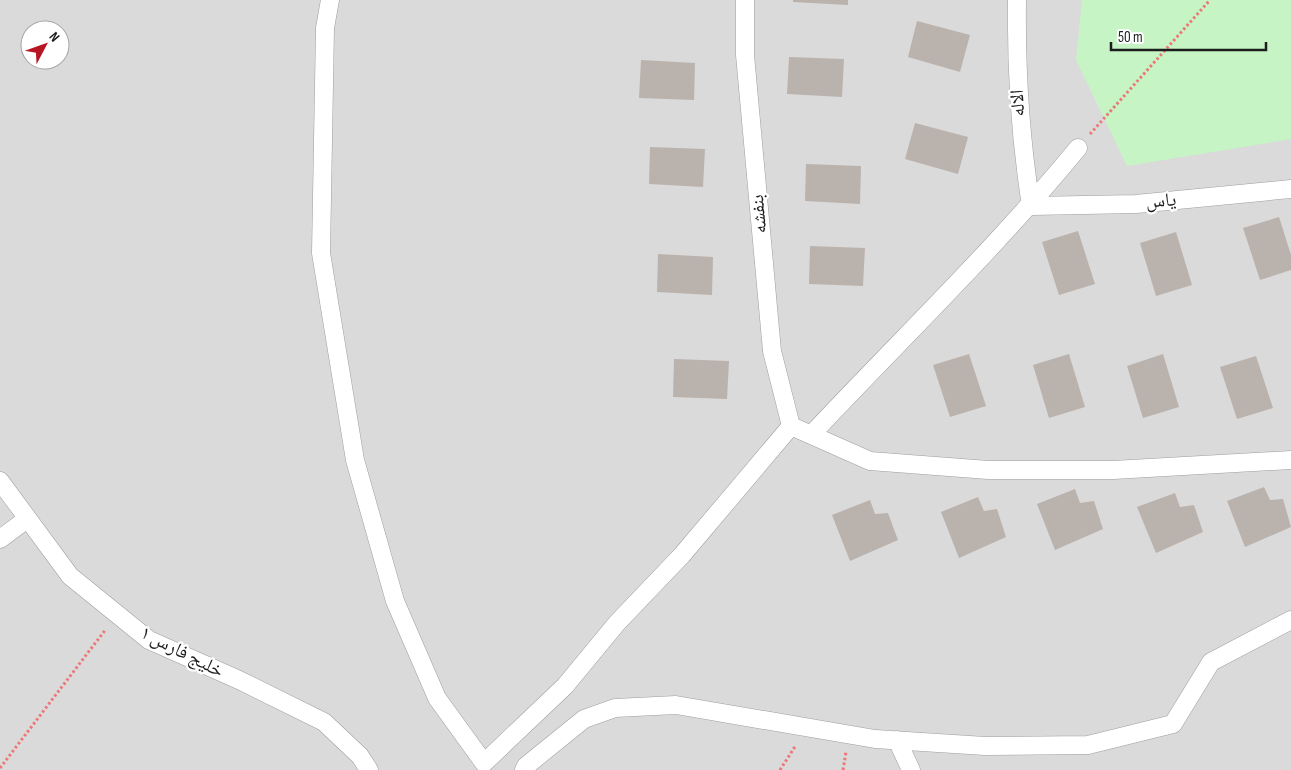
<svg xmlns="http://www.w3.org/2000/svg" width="1291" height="770" viewBox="0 0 1291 770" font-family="'Sofia Sans Condensed','Noto Naskh Arabic',sans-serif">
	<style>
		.residential { fill: #dbdada; fill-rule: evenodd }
		.park { fill: #c6f4c5 }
		.building { fill: #bab2ad }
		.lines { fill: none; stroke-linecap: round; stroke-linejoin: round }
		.minor-casing { stroke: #9e9e9e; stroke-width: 19 }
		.path { stroke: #ec7777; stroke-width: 3; stroke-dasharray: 2.5 2.5; stroke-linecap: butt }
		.minor { stroke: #fff; stroke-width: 18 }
		.labels { text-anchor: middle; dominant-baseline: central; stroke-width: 4.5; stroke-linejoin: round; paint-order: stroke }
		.street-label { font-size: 19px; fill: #1d1d1d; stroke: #fff }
	</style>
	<rect width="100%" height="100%" fill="#ede9e4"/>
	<path class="residential" d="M 0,0 L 1291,0 L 1291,770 L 0,770 ZM 30,30 L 60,30 L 60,60 L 30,60 Z"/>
	<path class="park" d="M 1082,0 L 1291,0 L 1291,139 L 1127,166 L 1076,60 Z"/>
	<path class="building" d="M 793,0 L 848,0 L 848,5 L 793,2 Z
		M 917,21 L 970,35 L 960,72 L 908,57 Z
		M 789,57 L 844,59 L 842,97 L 787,94 Z
		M 641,60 L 695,63 L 694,100 L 639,98 Z
		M 915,123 L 968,137 L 958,174 L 905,159 Z
		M 650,147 L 705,149 L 703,187 L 649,184 Z
		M 806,164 L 861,166 L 860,204 L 805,201 Z
		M 1279,217 L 1291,255 L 1291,270 L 1260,280 L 1243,228 Z
		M 1078,231 L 1095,284 L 1059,295 L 1042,242 Z
		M 1176,232 L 1192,285 L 1156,296 L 1140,243 Z
		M 810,246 L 865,248 L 863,286 L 809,284 Z
		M 658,254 L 713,257 L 712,295 L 657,292 Z
		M 969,354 L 986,406 L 950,417 L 933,365 Z
		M 1069,354 L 1085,407 L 1049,418 L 1033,365 Z
		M 1163,354 L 1179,407 L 1143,418 L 1127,366 Z
		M 1256,356 L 1273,408 L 1237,419 L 1220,367 Z
		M 674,359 L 729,361 L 727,399 L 673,397 Z
		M 1264,487 L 1270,500 L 1283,499 L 1291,527 L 1245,547 L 1227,501 Z
		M 1075,489 L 1080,503 L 1094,501 L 1103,529 L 1055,550 L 1037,504 Z
		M 1175,493 L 1180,507 L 1194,505 L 1203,532 L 1156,553 L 1137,507 Z
		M 978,497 L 984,511 L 997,509 L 1006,537 L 959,558 L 941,512 Z
		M 870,500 L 875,514 L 888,513 L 898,540 L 850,561 L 832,515 Z"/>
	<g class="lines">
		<g class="minor-casing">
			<path id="minor" d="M 330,0 L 325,28 L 321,253 L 355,460 L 395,601 L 437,698 L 484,763 L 565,686 L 617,623 L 682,555 L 791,426
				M 745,0 L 745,55 L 772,351 L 791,426
				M 1017,0 C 1016,71 1020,136 1031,206 L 1136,204 L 1291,189
				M 791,426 L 870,461 L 988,470 L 1113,470 L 1291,460
				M 811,435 C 901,339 995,249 1078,148
				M 0,481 L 70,576 L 149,640 L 239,680 L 324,722 L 360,756 L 369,770
				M 0,539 L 27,519
				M 897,740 L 911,770
				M 524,770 L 526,766 L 584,719 L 615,708 L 676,705 L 875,739 L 985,746 L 1088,745 L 1173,724 L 1211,662 L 1291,620"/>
		</g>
		<path class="path" d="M 1090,134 L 1210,0
			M 0,768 L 106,629
			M 780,770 L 796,745
			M 843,770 L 846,752"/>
		<use href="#minor" class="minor"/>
	</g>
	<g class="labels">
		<g class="street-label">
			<text transform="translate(1018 103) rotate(-93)">الاله</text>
			<text transform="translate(1161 201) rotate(-5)">یاس</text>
			<text transform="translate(759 214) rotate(-95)">بنفشه</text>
			<text transform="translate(182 652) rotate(27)">خلیج فارس ۱</text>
		</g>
	</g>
	<g transform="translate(45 45) rotate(49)"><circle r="24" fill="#ffffff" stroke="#a5a5a5"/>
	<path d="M0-4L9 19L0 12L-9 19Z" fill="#b71424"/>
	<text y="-8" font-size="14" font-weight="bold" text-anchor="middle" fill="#1d1d1d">N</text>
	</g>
	<path d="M1111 42v8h155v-8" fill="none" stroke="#1d1d1d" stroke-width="2.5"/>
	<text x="1118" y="42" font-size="15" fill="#1d1d1d" stroke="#ffffff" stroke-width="4" paint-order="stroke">50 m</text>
</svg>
